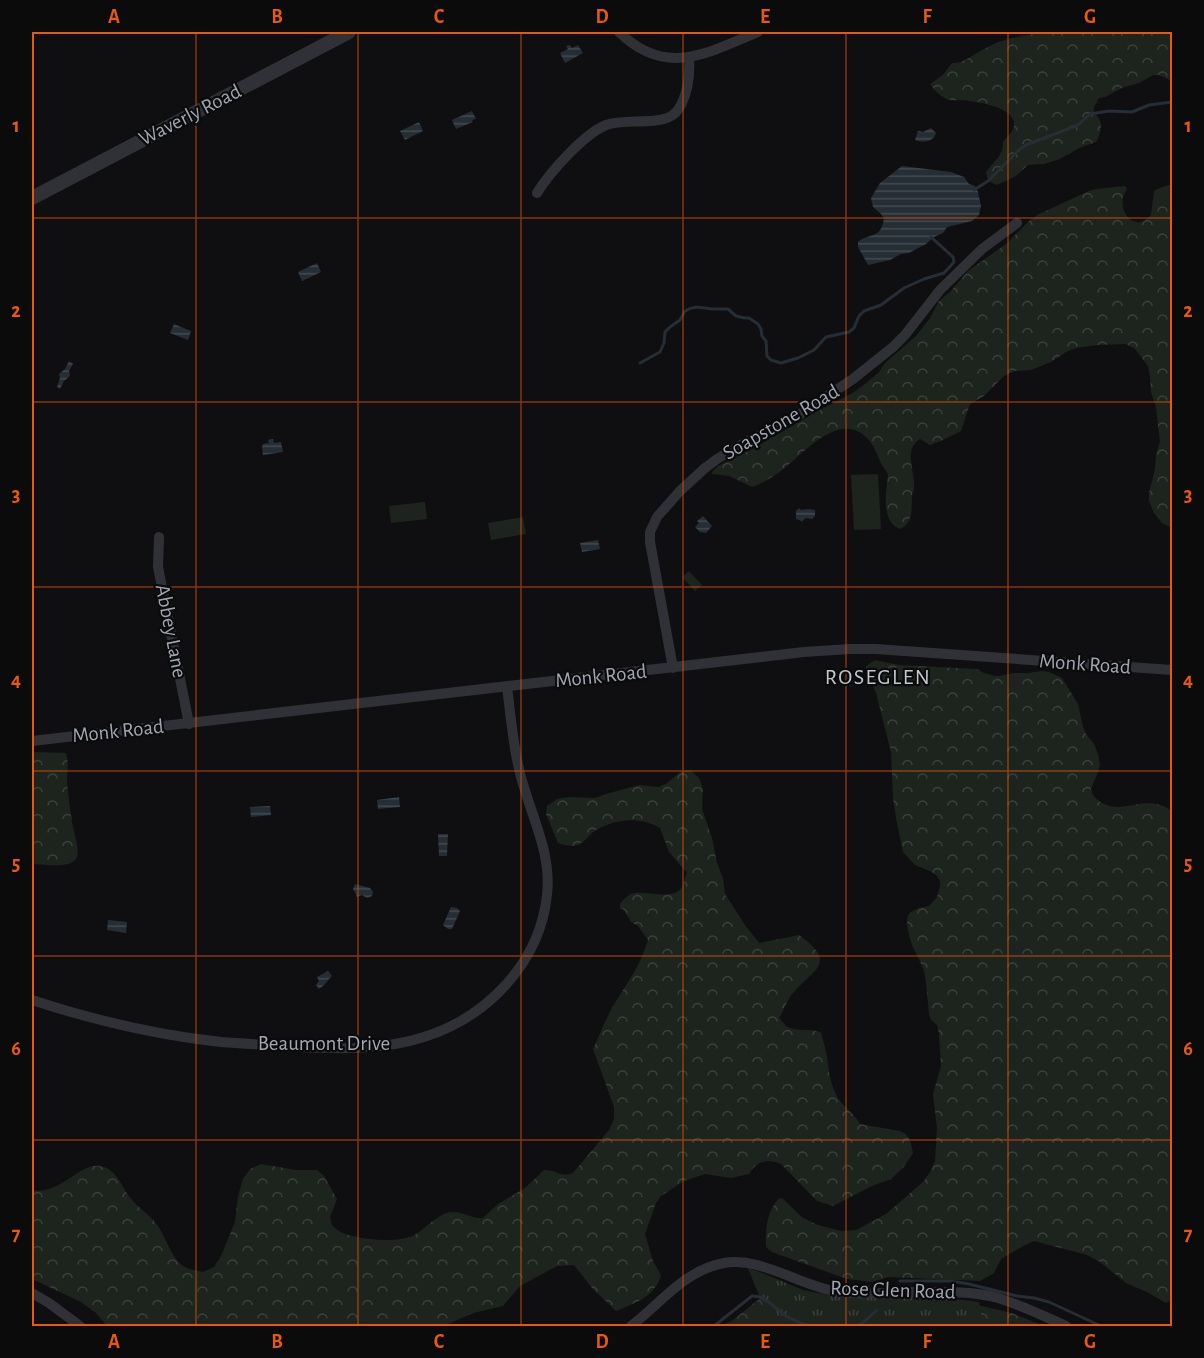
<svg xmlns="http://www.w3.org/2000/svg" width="1204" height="1358" viewBox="0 0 1204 1358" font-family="'Alegreya Sans',sans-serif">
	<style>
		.grass { fill: #1c241d }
		.forest { fill: url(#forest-crowns) }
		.park { fill: url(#park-tufts) }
		.water { fill: url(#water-rules) }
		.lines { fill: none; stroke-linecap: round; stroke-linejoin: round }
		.stream { stroke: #262e35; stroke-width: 3 }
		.minor { stroke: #303136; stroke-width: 10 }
		.tertiary { stroke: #303136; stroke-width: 14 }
		.grid { fill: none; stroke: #e8590c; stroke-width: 1.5; stroke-opacity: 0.55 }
		.labels { text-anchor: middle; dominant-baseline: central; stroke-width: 4.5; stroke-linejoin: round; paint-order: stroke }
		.street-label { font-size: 21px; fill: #a0a6b2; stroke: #0b0b0c }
		.neighbourhood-label { font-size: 22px; letter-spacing: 1.5px; fill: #c1c5ce; stroke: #0b0b0c }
		.neatline { fill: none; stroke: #e8590c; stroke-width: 2 }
		.grid-label { font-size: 20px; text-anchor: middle; font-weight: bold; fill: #e8590c }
	</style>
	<defs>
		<pattern id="forest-crowns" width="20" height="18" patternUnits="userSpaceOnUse" patternTransform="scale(1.5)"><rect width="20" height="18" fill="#1c241d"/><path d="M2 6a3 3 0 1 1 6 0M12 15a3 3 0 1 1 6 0" fill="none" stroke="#3a413b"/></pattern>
		<pattern id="park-tufts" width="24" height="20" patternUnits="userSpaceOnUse" patternTransform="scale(1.5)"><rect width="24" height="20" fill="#1c241d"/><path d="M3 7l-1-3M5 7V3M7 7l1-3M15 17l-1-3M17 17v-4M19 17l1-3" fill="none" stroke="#3a413b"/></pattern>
		<pattern id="water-rules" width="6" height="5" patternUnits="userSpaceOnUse" patternTransform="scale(1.5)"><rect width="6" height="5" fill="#262e35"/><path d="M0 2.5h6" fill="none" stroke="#424950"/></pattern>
	</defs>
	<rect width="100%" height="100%" fill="#0f0f11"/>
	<path class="grass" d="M 878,474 L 881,529 L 854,530 L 851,475 Z
		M 425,502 L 427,519 L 391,523 L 389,506 Z
		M 523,517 L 526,534 L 491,540 L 488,523 Z
		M 689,571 L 702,585 L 695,591 L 682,577 Z"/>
	<path class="forest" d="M 1045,32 L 1172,32 L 1172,81 L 1159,75 L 1153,75 L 1139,83 L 1124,87 L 1105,97 L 1099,98 L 1094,107 L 1094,113 C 1104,121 1102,131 1096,142 L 1079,148 L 1060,159 L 1044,164 L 1028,165 L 1016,176 L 997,185 L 988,181 L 986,172 C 993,162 1004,155 1003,142 C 1005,139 1010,135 1012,131 C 1025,108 975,101 961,100 C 956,100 952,101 947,99 C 940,96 934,90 930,84 L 943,75 L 952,63 C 964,64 975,53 986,48 C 1005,37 1024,36 1045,32 Z
		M 1172,184 L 1172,528 L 1162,523 L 1154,513 L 1149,501 L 1149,493 L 1155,469 L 1156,454 L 1160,442 L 1156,407 L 1151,392 L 1150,377 L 1148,366 L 1135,349 L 1126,344 L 1098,345 L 1076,348 L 1066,352 L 1051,362 L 1031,370 L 1015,371 L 1004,376 L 984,396 L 970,404 L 961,431 L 943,440 L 930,445 L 920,439 C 903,449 915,471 914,487 C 914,494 913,489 912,496 C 911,508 914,523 900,529 C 883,522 885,499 887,484 C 887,481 888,478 888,475 C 887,471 883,467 881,463 C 875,450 872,438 857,431 C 833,420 804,452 787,466 C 778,474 764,483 752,487 L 729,476 L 712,474 L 713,471 L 718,466 L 756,447 L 816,412 L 851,394 L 865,384 L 879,372 L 885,363 L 916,336 L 930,318 L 939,301 L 950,292 L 968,271 L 1006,244 L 1029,221 L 1039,214 L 1089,191 L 1096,189 L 1125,186 L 1127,189 C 1113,209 1135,235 1151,215 L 1154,191 L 1157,189 Z
		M 875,660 L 899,665 L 977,669 L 984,673 L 995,676 L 999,676 L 1014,673 L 1029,673 L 1041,671 L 1049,672 L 1062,678 L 1078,704 L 1083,727 L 1086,734 L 1094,744 L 1098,754 L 1100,765 L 1098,772 L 1091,789 C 1092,795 1094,797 1099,801 C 1115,813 1132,803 1150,803 C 1159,804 1165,806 1172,811 L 1172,1300 L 1166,1303 L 1147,1292 L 1126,1283 L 1100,1262 L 1087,1255 L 1034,1241 L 1023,1246 L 1001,1259 L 994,1273 L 980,1281 L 888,1277 L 872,1282 L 847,1279 L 772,1252 L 766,1247 C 765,1229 767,1213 778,1199 L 782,1198 L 803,1218 L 818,1225 L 841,1231 L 856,1230 L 886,1214 L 923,1182 L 930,1172 L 935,1161 L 937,1128 L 933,1094 L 941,1066 L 939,1034 L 937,1025 L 931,1020 L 929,1014 L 926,983 L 924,970 L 912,945 L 908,931 L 907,922 L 908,915 L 911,912 L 919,908 L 929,906 L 937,897 L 940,886 L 940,881 L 937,876 L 932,872 L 915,865 L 903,852 L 897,823 L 893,799 L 891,752 L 876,693 L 866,670 L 866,666 Z
		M 32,752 L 66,753 C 69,763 67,771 67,781 C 68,795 70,809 72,822 C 73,831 81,851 76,859 C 69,869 43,864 32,864 Z
		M 690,770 L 699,778 L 703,789 L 702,809 L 712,838 L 717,863 L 723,878 L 725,894 L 745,925 L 759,943 L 799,935 C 841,965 810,970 790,997 C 786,1003 783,1012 779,1018 C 782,1021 784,1024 786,1026 C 797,1033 811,1027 821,1033 C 823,1041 826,1049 827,1057 C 829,1071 830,1085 838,1098 C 844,1108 855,1114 860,1124 L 900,1131 C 910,1134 911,1144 913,1153 L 904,1167 L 891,1179 L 872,1186 L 833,1206 L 817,1201 L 781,1164 C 767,1158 757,1161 749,1174 L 731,1178 L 705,1174 L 684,1181 L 661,1196 L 656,1203 L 645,1234 L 653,1261 L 661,1275 C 655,1297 635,1303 616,1311 L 593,1289 L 574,1265 L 557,1266 L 520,1286 L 503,1306 L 473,1313 L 444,1326 L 107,1326 L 96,1313 L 81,1302 L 32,1279 L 32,1190 C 60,1196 78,1163 100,1166 C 116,1169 120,1183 128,1195 C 135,1205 146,1212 154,1221 C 167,1235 170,1262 189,1269 C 194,1270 199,1271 203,1272 L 214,1267 L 221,1256 L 235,1222 L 238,1196 L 243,1179 L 250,1169 L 261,1164 L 296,1170 L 317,1170 L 324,1176 L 337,1199 L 330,1217 L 332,1225 C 335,1228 339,1232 343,1233 C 359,1240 402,1244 416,1234 C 426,1228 440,1212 452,1212 C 462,1211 472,1219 483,1218 L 498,1204 L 525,1188 L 544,1170 C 554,1169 563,1178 573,1173 L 609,1130 L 614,1119 L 614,1107 L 593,1049 C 600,1035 605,1020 613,1006 C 627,983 640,967 648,940 L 638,926 L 631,922 L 624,910 L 620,908 L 620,904 C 623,900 627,896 631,894 C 645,889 673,902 682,887 C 684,883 685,877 687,873 L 669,852 L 660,828 C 639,816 616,819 596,830 C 589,834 585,843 577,845 C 571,847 564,845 558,843 L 546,814 L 547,806 L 557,799 L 569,797 L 595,798 L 606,794 L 639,785 L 659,787 L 667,783 L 682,771 Z
		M 763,1296 L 842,1301 L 959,1301 L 1012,1313 L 1044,1326 L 721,1326 L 733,1320 Z"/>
	<path class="park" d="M 748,1268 L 760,1272 L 803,1290 L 828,1295 L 938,1297 L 979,1302 L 983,1326 L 743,1326 L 766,1313 Z"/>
	<path class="water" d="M 570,45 L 572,48 L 578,45 L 583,53 L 565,63 L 560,53 L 568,49 L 566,46 Z
		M 472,111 L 476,119 L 472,120 L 473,122 L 456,129 L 452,120 Z
		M 419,122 L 423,131 L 405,140 L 400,131 Z
		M 931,128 L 936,133 C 934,142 922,143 915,140 L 918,131 L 923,132 Z
		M 902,166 L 951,172 L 964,177 L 969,184 L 975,186 L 978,192 L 981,206 L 979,215 L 972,221 L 947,227 L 943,233 L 934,237 L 926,244 L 909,253 L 901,254 L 890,260 L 868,265 L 858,247 L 858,242 C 870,232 881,240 884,218 L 881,214 L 873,207 L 871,198 L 880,183 Z
		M 317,263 L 321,272 L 302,281 L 298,272 Z
		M 174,324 L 191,331 L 188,340 L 170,333 Z
		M 69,361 L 73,364 L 69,371 L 70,376 L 64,381 L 60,389 L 57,387 L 60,378 L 59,374 L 65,369 Z
		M 273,439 L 274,443 L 281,442 L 283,452 L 263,455 L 262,447 L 263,444 L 269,443 L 268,440 Z
		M 799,508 L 801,510 L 808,509 L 815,510 L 815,516 L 812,519 L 806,518 L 802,521 L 796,519 L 796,511 Z
		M 703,516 L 712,526 L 706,533 L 700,532 L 695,527 L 699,523 L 697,521 Z
		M 598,540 L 600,549 L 582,552 L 580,543 Z
		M 399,797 L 400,807 L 378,809 L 377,800 Z
		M 270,806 L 271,815 L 251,817 L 250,807 Z
		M 438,834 L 448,834 L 447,856 L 439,856 Z
		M 355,884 L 370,888 L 373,892 L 372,896 L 367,898 L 362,895 L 357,897 L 353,889 Z
		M 451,907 L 457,908 L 460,911 L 452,929 L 448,929 L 443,925 Z
		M 108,920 L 127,922 L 126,933 L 107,930 Z
		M 328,971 L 332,976 C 327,981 325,985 319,989 L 316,985 L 319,981 L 317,977 Z"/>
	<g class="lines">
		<path class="stream" d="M 974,190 L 988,181 L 1020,149 L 1026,145 L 1078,125 L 1090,114 L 1109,111 L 1132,112 L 1149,105 L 1172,102
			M 640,363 L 660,352 L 664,343 L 665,332 L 670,327 L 680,320 L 685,311 C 698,303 704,310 717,309 C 721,309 724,309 728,309 L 736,316 L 745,318 L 749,318 L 758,324 L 761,329 L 762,336 L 766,341 L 767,356 L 771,360 L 781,363 L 798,358 L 814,350 L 826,337 L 849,332 L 854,328 L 859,316 L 864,311 L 881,305 L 904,288 L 924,279 L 944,273 L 954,262 L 953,257 L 931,237
			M 900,1281 L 950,1281 L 969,1284 L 1017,1296 L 1034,1298 L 1049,1302 L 1101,1326
			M 714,1326 L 752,1296 C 766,1295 775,1309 786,1316 C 793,1320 801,1323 809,1326
			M 857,1326 L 865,1321 L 877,1310"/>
		<path class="minor" d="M 619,32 C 666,78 707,53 758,32
			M 537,193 C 550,172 584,134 606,125 C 625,118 660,126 674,114 C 678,111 680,107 682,103 C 689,88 690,74 689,58
			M 159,537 L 158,567 L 189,724
			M 673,668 L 650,542 L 650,532 L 657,517 L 680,491 L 705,468 L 717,459 L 746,442 L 796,417 L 853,379 L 893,347 L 905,335 L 940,290 L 982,249 L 1017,223
			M 32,741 L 804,652 L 850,649 L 876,649 L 1172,670
			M 32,1000 C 93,1020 157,1035 221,1042 C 247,1044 273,1045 298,1047 C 340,1049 384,1050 424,1037 C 488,1017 540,962 547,895 C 552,854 531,815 521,777 C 513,748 511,717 507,687
			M 32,1293 L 49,1303 L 80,1326
			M 631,1326 C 661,1303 685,1270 724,1263 C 758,1256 800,1285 834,1291 C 861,1296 889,1292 916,1292 C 943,1292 972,1291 998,1298 C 1021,1305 1044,1316 1066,1326"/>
		<path class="tertiary" d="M 32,198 L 349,32"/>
	</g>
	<path class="grid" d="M 196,32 L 196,1326M 358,32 L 358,1326M 521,32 L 521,1326M 683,32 L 683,1326M 846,32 L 846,1326M 1008,32 L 1008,1326M 32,218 L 1172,218M 32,402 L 1172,402M 32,587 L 1172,587M 32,771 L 1172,771M 32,956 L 1172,956M 32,1140 L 1172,1140"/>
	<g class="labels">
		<g class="street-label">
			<text transform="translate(190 115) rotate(-27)">Waverly Road</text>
			<text transform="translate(781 422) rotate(-30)">Soapstone Road</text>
			<text transform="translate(171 631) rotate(79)">Abbey Lane</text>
			<text transform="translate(1085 664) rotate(4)">Monk Road</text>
			<text transform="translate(601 676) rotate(-6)">Monk Road</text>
			<text transform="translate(118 731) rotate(-6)">Monk Road</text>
			<text x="324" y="1043">Beaumont Drive</text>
			<text transform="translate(893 1290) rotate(2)">Rose Glen Road</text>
		</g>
		<g class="neighbourhood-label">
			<text x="878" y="677">ROSEGLEN</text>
		</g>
	</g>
	<rect width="1204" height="1358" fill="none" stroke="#0b0b0c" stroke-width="66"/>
	<rect x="33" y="33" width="1138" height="1292" class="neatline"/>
	<g class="grid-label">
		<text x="114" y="23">A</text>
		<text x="277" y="23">B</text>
		<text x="439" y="23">C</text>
		<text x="602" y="23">D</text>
		<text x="765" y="23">E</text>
		<text x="927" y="23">F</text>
		<text x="1090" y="23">G</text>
		<text x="16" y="132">1</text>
		<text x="1188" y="132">1</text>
		<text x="16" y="317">2</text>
		<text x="1188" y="317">2</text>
		<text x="16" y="501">3</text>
		<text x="1188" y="501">3</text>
		<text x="16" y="686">4</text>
		<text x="1188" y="686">4</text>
		<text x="16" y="870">5</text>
		<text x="1188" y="870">5</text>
		<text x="16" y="1055">6</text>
		<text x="1188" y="1055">6</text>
		<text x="16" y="1240">7</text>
		<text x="1188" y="1240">7</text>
		<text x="114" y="1348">A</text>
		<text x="277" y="1348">B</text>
		<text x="439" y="1348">C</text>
		<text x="602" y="1348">D</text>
		<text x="765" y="1348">E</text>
		<text x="927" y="1348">F</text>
		<text x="1090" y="1348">G</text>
	</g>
</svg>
